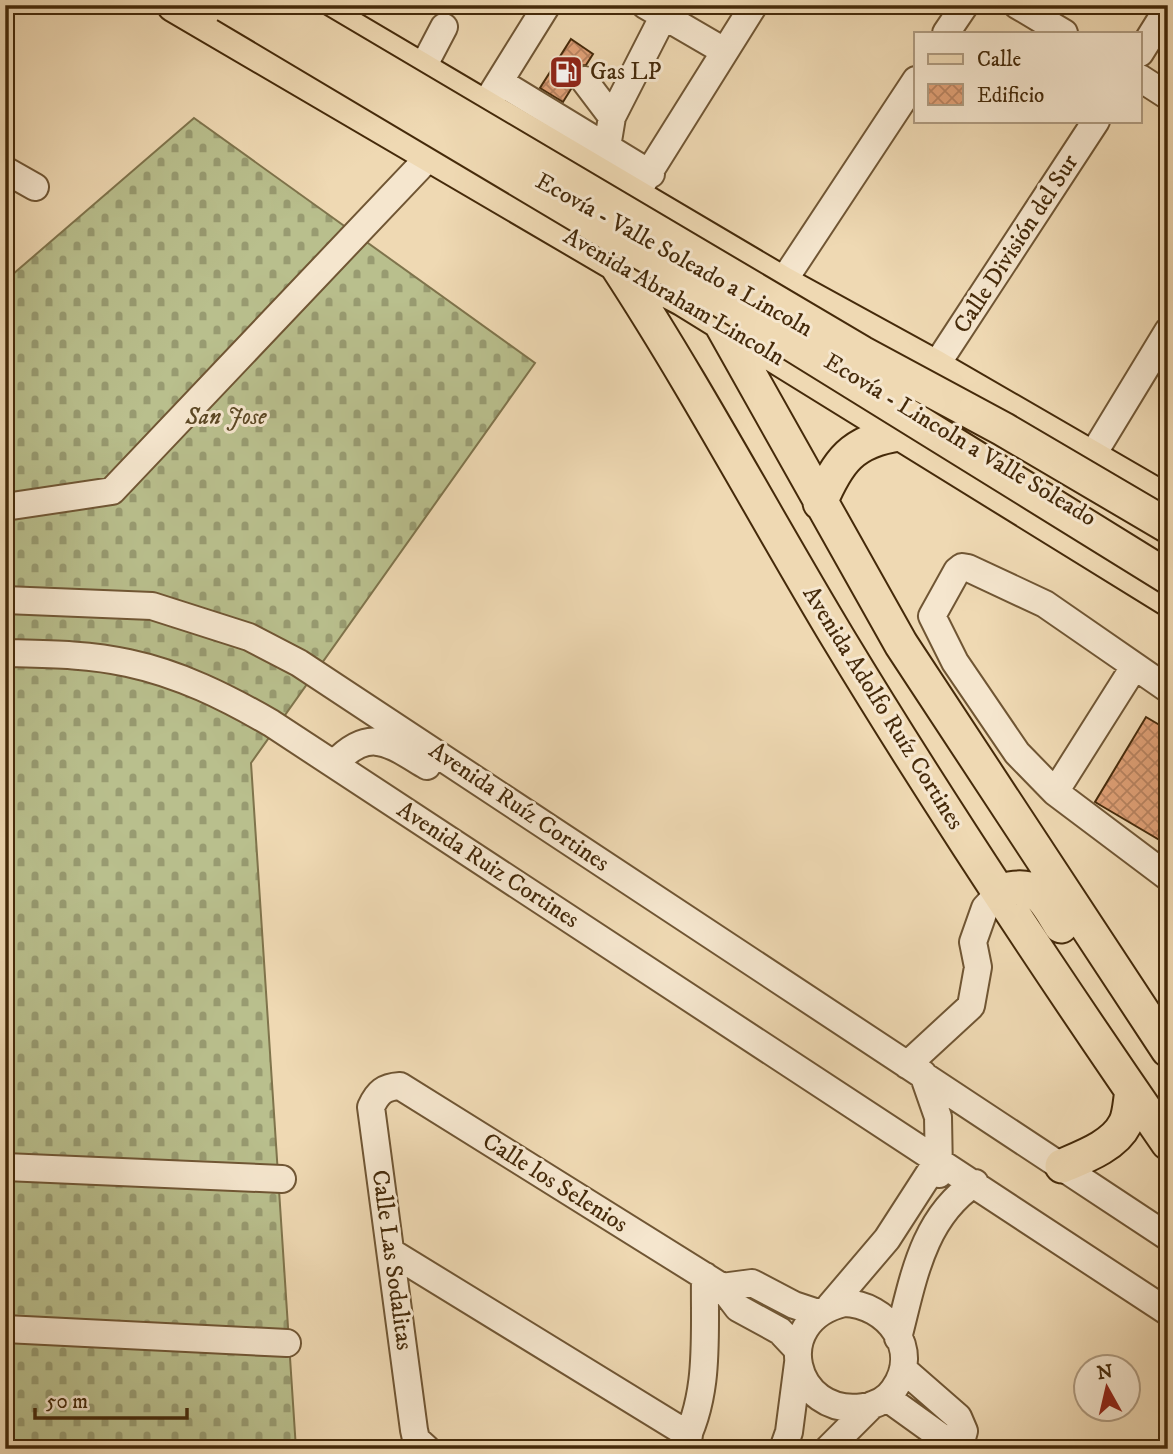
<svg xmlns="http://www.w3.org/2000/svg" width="1173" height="1454" viewBox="0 0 1173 1454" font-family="'IM FELL DW Pica',serif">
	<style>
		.cemetery { fill: url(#cemetery-stones); stroke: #7f744c; stroke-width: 2 }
		.building { fill: url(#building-cross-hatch); stroke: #452a0a; stroke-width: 2 }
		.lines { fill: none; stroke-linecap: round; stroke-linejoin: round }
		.minor-casing { stroke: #705634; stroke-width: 30 }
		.major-casing { stroke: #452a0a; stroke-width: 37 }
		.minor { stroke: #f5e6ce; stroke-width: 26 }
		.major { stroke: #efd9b3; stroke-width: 33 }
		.major-bridge-casing { stroke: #452a0a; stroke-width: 37; stroke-linecap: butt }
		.major-bridge { stroke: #efd9b3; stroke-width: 33 }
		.labels { text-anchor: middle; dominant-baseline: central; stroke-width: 6; stroke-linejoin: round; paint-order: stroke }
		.poi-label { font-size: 24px; fill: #452a0a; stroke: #f5e6ce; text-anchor: start }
		.street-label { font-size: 24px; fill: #452a0a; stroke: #f5e6ce }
		.park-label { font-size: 24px; font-style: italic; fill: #5c4824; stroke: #f5e6ce }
	</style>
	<defs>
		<pattern id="cemetery-stones" width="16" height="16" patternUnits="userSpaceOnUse" patternTransform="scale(1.75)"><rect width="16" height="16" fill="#b9bf8d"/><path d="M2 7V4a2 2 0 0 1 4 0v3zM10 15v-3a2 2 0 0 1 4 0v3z" fill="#989b71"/></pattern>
		<pattern id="building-cross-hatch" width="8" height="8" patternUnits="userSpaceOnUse" patternTransform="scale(1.75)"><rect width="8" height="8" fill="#e1a177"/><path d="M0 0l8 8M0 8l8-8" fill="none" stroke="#b88360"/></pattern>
	</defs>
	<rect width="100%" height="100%" fill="#efd9b3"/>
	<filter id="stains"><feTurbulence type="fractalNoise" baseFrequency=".00286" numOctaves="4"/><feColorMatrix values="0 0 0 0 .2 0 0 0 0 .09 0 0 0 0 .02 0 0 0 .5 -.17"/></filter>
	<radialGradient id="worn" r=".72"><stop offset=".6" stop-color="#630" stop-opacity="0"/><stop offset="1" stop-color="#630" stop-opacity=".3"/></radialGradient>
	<path class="cemetery" d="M 194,118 L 535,363 L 251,763 L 296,1449 L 5,1449 L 5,281 Z"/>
	<path class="building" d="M 571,39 L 593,54 L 586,65 L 575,67 L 570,73 L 571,89 L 563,102 L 540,88 Z
		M 1146,717 L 1168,730 L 1168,845 L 1095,802 Z"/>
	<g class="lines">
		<g class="minor-casing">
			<path id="minor" d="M 645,5 L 724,51
				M 1017,5 L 1064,33
				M 946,33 L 965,5
				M 1140,53 L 1168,8
				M 422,69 L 444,27
				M 1140,78 L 1168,96
				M 584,80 L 612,117
				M 500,82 L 651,174
				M 491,95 L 547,5
				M 607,147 L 612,117 L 663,17
				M 5,170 L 35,187
				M 635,195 L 754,5
				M 782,283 L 916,80
				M 935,367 L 1096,121
				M 1092,456 L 1168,331
				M 5,507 L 112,491 L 430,156
				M 5,600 L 152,606 L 249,637 L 299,663 L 1168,1237
				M 5,653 C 46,654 88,654 128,663 C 180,674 226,697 271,723 L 1168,1312
				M 1168,689 L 1045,604 L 968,568 L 962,567 L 957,571 L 932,616 L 955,662 L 1017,753 L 1055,792 L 1168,877
				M 334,764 C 370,726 388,743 427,766
				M 1055,792 L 1134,667
				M 907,1065 L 971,1006 L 978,967 L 973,942 L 985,908 L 1001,891
				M 923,1074 L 938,1117 L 939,1174
				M 5,1167 L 282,1179
				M 391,1252 L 689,1435
				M 722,1287 L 752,1283 L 794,1305 L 818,1313
				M 844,1303 C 887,1304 922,1349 894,1389 C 887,1400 877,1405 863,1407 C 793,1417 769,1321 844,1303 Z
				M 830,1306 L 887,1239 L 938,1160
				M 5,1329 L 287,1343
				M 898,1338 C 913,1281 922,1218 975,1183
				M 903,1369 L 958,1417 L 964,1431 L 959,1449
				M 887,1398 L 958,1449
				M 427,1449 L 416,1439 L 414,1430 L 371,1107 C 378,1092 384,1087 400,1086 L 722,1287 L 738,1308 L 780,1331 L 797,1349
				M 681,1449 C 711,1397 704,1334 705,1276
				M 783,1449 L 789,1432 L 798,1363
				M 828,1449 L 872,1405"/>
		</g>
		<g class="major-casing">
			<path id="major" d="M 174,5 L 616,264 L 683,299 L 1168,599
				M 312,5 L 782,283 L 935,367 L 1168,502
				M 617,266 C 696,387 764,515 838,638 C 942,810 1054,978 1168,1143
				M 720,322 L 901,644 L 1168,1050
				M 820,503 C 838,461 852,441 899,434
				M 1001,891 C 1038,880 1043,898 1061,926
				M 1062,1166 C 1083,1157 1114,1146 1125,1124 C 1130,1115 1130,1101 1132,1091"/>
		</g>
		<use href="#minor" class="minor"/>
		<use href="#major" class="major"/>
		<g class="major-bridge-casing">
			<path id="major-bridge" d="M 226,5 L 724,302 L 1168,577
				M 274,5 L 862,353 L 1003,429 L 1168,526"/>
		</g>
		<use href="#major-bridge" class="major-bridge"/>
	</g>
	<defs>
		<g id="fuel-square" transform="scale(1.75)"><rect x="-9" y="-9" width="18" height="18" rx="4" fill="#8f2418" stroke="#f5e6ce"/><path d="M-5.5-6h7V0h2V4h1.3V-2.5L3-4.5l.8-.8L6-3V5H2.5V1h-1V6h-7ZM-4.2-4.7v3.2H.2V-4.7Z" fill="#fff"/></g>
	</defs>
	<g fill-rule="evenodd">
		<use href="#fuel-square" x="566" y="72"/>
	</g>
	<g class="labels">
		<g class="poi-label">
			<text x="590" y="72">Gas LP</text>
		</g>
		<g class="street-label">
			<text transform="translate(1016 244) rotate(-57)">Calle División del Sur</text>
			<text transform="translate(674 255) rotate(29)">Ecovía - Valle Soleado a Lincoln</text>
			<text transform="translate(674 297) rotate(30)">Avenida Abraham Lincoln</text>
			<text transform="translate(960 440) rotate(31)">Ecovía - Lincoln a Valle Soleado</text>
			<text transform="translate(883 708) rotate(58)">Avenida Adolfo Ruíz Cortines</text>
			<text transform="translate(519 807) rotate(34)">Avenida Ruíz Cortines</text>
			<text transform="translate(488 865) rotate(33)">Avenida Ruiz Cortines</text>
			<text transform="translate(555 1183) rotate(32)">Calle los Selenios</text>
			<text transform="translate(392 1260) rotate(82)">Calle Las Sodalitas</text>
		</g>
		<g class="park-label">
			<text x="226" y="417">San Jose</text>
		</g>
	</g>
	<rect width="1173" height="1454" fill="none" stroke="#efd9b3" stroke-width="28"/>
	<rect x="7" y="7" width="1159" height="1440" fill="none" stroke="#452a0a" stroke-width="3.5"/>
	<rect x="14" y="14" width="1145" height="1426" fill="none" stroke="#452a0a" stroke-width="2"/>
	<rect x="914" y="32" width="228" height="91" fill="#f5e6ce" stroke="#af9b80" stroke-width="2"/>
	<rect x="928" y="54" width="35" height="10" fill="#efd9b3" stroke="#af9b80" stroke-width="2"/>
	<text x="977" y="66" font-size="21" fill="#452a0a">Calle</text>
	<rect x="928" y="84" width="35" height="21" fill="url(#building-cross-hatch)" stroke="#af9b80" stroke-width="2"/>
	<text x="977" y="102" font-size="21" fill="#452a0a">Edificio</text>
	<g transform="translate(1107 1388) rotate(352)"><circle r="33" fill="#f5e6ce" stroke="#af9b80" stroke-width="2"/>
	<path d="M0-5L12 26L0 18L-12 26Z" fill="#8f2418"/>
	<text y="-10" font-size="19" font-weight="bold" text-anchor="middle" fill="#452a0a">N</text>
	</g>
	<path d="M35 1408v10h152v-10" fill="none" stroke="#452a0a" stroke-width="3.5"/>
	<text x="46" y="1408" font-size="21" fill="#452a0a" stroke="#f5e6ce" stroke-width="5" paint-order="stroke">50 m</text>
	<rect width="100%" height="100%" filter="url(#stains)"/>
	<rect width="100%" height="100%" fill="url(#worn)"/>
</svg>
